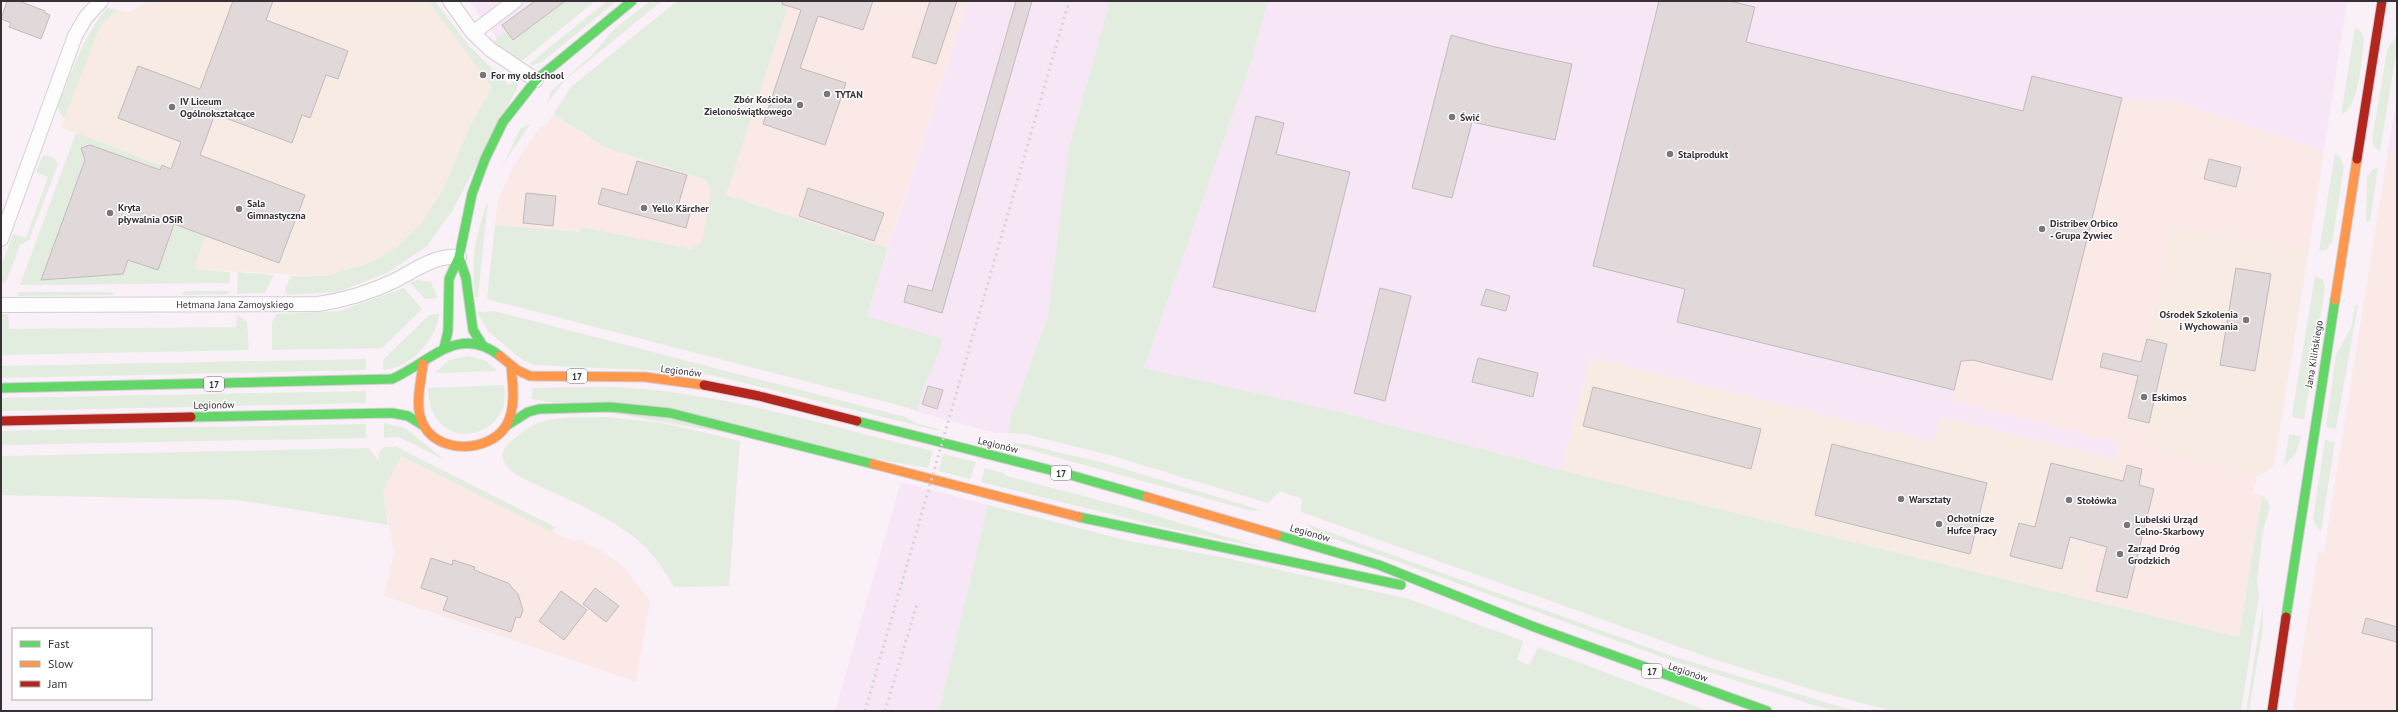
<svg xmlns="http://www.w3.org/2000/svg" width="2398" height="712" viewBox="0 0 2398 712" font-family="'PT Sans',sans-serif">
	<style>
		.commercial { fill: #fae9e6 }
		.built { fill: #f7e6f5 }
		.education { fill: #f7ebe4 }
		.green { fill: #e3eddf }
		.building { fill: #e0d8d9; stroke: #c1baba }
		.lines { fill: none; stroke-linecap: round; stroke-linejoin: round }
		.street-casing { stroke: #d5ced4; stroke-width: 16 }
		.fast-casing { stroke: #d5ced4; stroke-width: 11 }
		.slow-casing { stroke: #d5ced4; stroke-width: 11 }
		.jam-casing { stroke: #d5ced4; stroke-width: 11 }
		.street { stroke: #fefdfe; stroke-width: 14 }
		.fast { stroke: #63d668; stroke-width: 9 }
		.slow { stroke: #ff974d; stroke-width: 9 }
		.jam { stroke: #b3261e; stroke-width: 9 }
		.rail { stroke: #d6d3d6; stroke-width: 3; stroke-dasharray: 2 4; stroke-linecap: butt }
		.poi-dot { fill: #7b747b; stroke: #fff; stroke-width: 1.5 }
		.labels { text-anchor: middle; dominant-baseline: central; stroke-width: 3; stroke-linejoin: round; paint-order: stroke }
		.shield { fill: #fff; stroke: #736f73; stroke-width: 1 }
		.shield-label { font-size: 9px; font-weight: bold; fill: #373137 }
		.poi-label { font-size: 10px; font-weight: bold; fill: #373137; stroke: #fff; text-anchor: start }
		.street-label { font-size: 10px; fill: #373137; stroke: #fff }
	</style>
	<rect width="100%" height="100%" fill="#faf0f8"/>
	<path class="commercial" d="M 790,1 L 968,1 L 888,248 L 726,195 Z
		M 2032,76 L 2122,98 L 2171,100 L 2324,151 L 2309,248 L 2172,227 L 2147,338 L 2167,344 L 2143,448 L 2257,476 L 2253,493 L 2262,496 L 2239,637 L 2081,598 L 2119,443 L 1951,401 Z
		M 554,115 L 606,148 L 706,180 L 711,191 L 702,241 L 693,249 L 581,227 L 580,232 L 495,225 L 498,201 L 513,166 L 541,126 L 544,127 Z
		M 2388,152 L 2397,153 L 2397,711 L 2293,711 L 2318,552 L 2324,553 L 2327,533 Z
		M 400,456 L 552,532 L 576,542 L 579,539 L 605,553 L 623,566 L 650,601 L 636,682 L 384,596 L 394,552 L 383,491 Z"/>
	<path class="built" d="M 469,1 L 565,1 L 513,40 L 507,31 L 497,39 Z
		M 968,1 L 1110,1 L 1069,147 L 1048,316 L 1011,417 L 1008,433 L 996,433 L 921,413 L 916,409 L 928,374 L 867,316 Z
		M 1268,1 L 2347,1 L 2324,151 L 2171,100 L 2122,98 L 2032,76 L 1952,401 L 2119,443 L 2115,459 L 1941,417 L 1934,443 L 1591,358 L 1561,470 L 1341,412 L 1144,368 L 1251,62 Z
		M 2397,95 L 2397,153 L 2388,152 Z
		M 901,482 L 988,505 L 939,711 L 835,711 Z"/>
	<path class="education" d="M 148,1 L 428,1 L 492,87 L 470,126 L 444,188 L 419,226 L 397,247 L 370,263 L 325,276 L 194,269 L 174,224 L 162,165 L 61,128 L 91,47 L 104,22 L 118,10 L 129,13 Z
		M 2172,227 L 2309,248 L 2274,465 L 2266,472 L 2257,476 L 2143,448 L 2167,344 L 2147,339 Z
		M 1591,358 L 1934,442 L 1940,417 L 2115,459 L 2081,598 L 1561,470 Z"/>
	<path class="green" d="M 428,1 L 435,1 L 469,46 L 509,85 L 518,78 L 518,87 L 452,211 L 427,246 L 389,272 L 338,292 L 287,295 L 285,290 L 291,276 L 325,276 L 370,263 L 397,247 L 419,226 L 444,188 L 470,126 L 492,87 Z
		M 565,1 L 595,1 L 522,61 L 492,42 L 507,31 L 513,40 Z
		M 607,1 L 617,1 L 542,62 L 533,65 L 529,64 Z
		M 650,1 L 662,1 L 565,80 L 547,103 L 551,91 L 594,53 L 612,31 Z
		M 677,1 L 790,1 L 726,195 L 888,248 L 867,316 L 943,339 L 931,373 L 928,374 L 917,409 L 921,413 L 909,408 L 487,299 L 495,225 L 580,232 L 581,227 L 692,249 L 702,241 L 711,191 L 706,180 L 606,148 L 553,114 L 572,86 Z
		M 1110,1 L 1268,1 L 1251,62 L 1144,368 L 1341,412 L 1561,470 L 2239,637 L 2262,496 L 2268,501 L 2270,507 L 2263,531 L 2257,582 L 2259,596 L 2241,711 L 1893,711 L 1820,692 L 1713,659 L 1301,512 L 1302,499 L 1280,491 L 1268,503 L 1109,455 L 1025,434 L 1008,433 L 1011,417 L 1048,316 L 1069,147 Z
		M 107,8 L 118,10 L 104,22 L 97,34 L 64,119 L 60,113 L 58,106 C 72,71 83,37 107,8 Z
		M 2355,27 L 2362,33 L 2364,40 C 2361,61 2360,106 2341,115 Z
		M 2397,38 L 2397,48 L 2380,151 L 2374,147 L 2372,140 L 2387,51 L 2391,42 Z
		M 531,123 L 506,160 L 500,172 L 520,129 Z
		M 76,133 L 171,169 L 175,224 L 205,236 L 194,269 L 230,272 L 230,283 L 20,285 Z
		M 2335,153 L 2340,157 L 2344,167 L 2332,242 L 2326,250 L 2319,251 Z
		M 45,155 L 54,158 L 58,164 L 29,240 L 20,245 L 6,282 L 1,283 L 1,267 L 13,234 L 26,238 L 48,177 L 36,172 L 42,157 Z
		M 2378,168 L 2370,221 L 2366,221 L 2367,177 L 2373,169 Z
		M 488,201 L 478,297 L 475,297 C 471,255 474,241 488,201 Z
		M 238,272 L 274,275 L 265,293 L 237,294 Z
		M 2315,276 L 2323,280 L 2325,288 L 2304,419 L 2294,418 L 2292,415 Z
		M 418,280 L 431,282 L 438,298 L 425,299 L 410,283 Z
		M 404,288 L 422,309 L 382,348 L 272,350 L 272,322 L 277,314 L 340,311 Z
		M 184,291 L 229,291 L 229,294 L 182,295 Z
		M 17,292 L 113,292 L 113,295 L 18,296 Z
		M 2358,304 L 2336,429 L 2326,427 L 2336,354 L 2351,328 L 2355,306 Z
		M 494,311 L 905,417 L 919,424 L 939,429 L 939,431 L 720,377 L 688,372 L 534,365 L 521,359 L 488,331 L 477,312 Z
		M 1,314 L 8,314 L 9,329 L 236,327 L 237,314 L 247,322 L 249,350 L 1,355 Z
		M 439,314 C 438,334 419,357 401,365 C 396,368 389,369 383,370 L 383,360 L 429,315 Z
		M 468,356 L 486,361 L 497,371 L 435,373 L 449,360 Z
		M 366,359 L 366,370 L 1,378 L 1,366 Z
		M 504,385 C 515,440 429,458 428,388 Z
		M 614,387 C 723,392 827,426 933,451 L 928,468 L 531,399 L 533,388 Z
		M 366,391 L 366,403 L 1,411 L 1,398 Z
		M 607,417 L 663,423 L 740,441 L 729,586 L 674,587 C 665,572 656,557 643,545 C 612,516 557,495 518,476 C 509,470 501,463 503,452 C 505,445 510,442 515,438 C 540,413 574,418 607,417 Z
		M 384,423 L 405,428 L 445,460 L 399,437 L 384,438 Z
		M 366,424 L 366,438 L 1,445 L 1,431 Z
		M 2289,434 L 2301,436 L 2296,453 L 2284,466 Z
		M 2325,440 L 2335,442 L 2321,531 L 2315,525 L 2313,518 Z
		M 993,443 L 1024,444 L 1104,463 L 1261,510 L 1252,511 L 1019,447 L 1008,449 L 992,445 Z
		M 384,447 L 397,447 L 555,527 L 552,532 L 401,456 L 383,491 L 388,525 L 237,500 L 1,495 L 1,456 L 368,448 L 379,461 L 379,453 Z
		M 943,454 L 976,462 L 970,479 L 939,471 Z
		M 985,468 L 1004,473 L 1006,476 L 1133,509 L 1264,548 L 1166,528 L 981,482 Z
		M 988,505 L 1129,541 L 1222,557 L 1409,599 L 1523,641 L 1517,660 L 1529,665 L 1538,647 L 1708,711 L 939,711 Z
		M 1307,524 L 1675,657 L 1855,711 L 1835,711 L 1820,707 L 1673,661 L 1315,532 Z
		M 2263,605 L 2263,628 L 2249,711 L 2246,711 Z"/>
	<path class="building" d="M 7,1 L 19,1 L 45,11 L 45,13 L 50,15 L 41,39 L 9,27 L 11,23 L 1,19 Z
		M 233,1 L 273,1 L 266,20 L 348,51 L 338,79 L 326,75 L 310,118 L 302,115 L 292,143 L 215,114 L 200,155 L 305,195 L 279,263 L 174,224 L 158,270 L 128,260 L 123,274 L 41,280 L 85,160 L 81,148 L 90,145 L 160,170 L 162,165 L 171,169 L 181,142 L 118,118 L 138,66 L 200,89 Z
		M 535,1 L 565,1 L 513,40 L 502,25 Z
		M 783,1 L 873,1 L 863,30 L 818,16 L 800,68 L 846,83 L 825,145 L 763,124 L 801,10 L 782,4 Z
		M 930,1 L 957,1 L 936,64 L 912,57 Z
		M 1016,1 L 1032,1 L 942,313 L 904,302 L 908,285 L 932,291 Z
		M 1659,1 L 1729,1 L 1755,7 L 1746,42 L 2023,111 L 2032,76 L 2122,98 L 2052,380 L 1973,360 L 1961,361 L 1954,390 L 1677,322 L 1685,289 L 1593,266 Z
		M 1451,35 L 1491,46 L 1572,64 L 1555,140 L 1472,122 L 1452,198 L 1412,188 Z
		M 1256,116 L 1284,123 L 1276,154 L 1350,172 L 1315,312 L 1213,287 Z
		M 2209,159 L 2241,167 L 2236,187 L 2204,179 Z
		M 637,161 L 687,175 L 677,209 L 690,213 L 686,228 L 598,204 L 602,188 L 627,195 Z
		M 808,188 L 884,213 L 874,241 L 799,216 Z
		M 526,193 L 556,196 L 553,226 L 523,223 Z
		M 2236,268 L 2271,274 L 2255,371 L 2220,365 Z
		M 1380,288 L 1411,296 L 1385,401 L 1354,393 Z
		M 1486,289 L 1510,296 L 1506,311 L 1481,305 Z
		M 2147,339 L 2167,344 L 2149,423 L 2128,418 L 2138,376 L 2100,367 L 2103,353 L 2141,362 Z
		M 1478,358 L 1538,373 L 1533,397 L 1472,382 Z
		M 928,386 L 943,390 L 937,409 L 922,404 Z
		M 1593,387 L 1761,429 L 1751,469 L 1583,426 Z
		M 1832,444 L 1987,483 L 1970,554 L 1815,515 Z
		M 2051,463 L 2123,481 L 2127,465 L 2142,469 L 2139,485 L 2154,489 L 2127,598 L 2096,591 L 2107,547 L 2070,537 L 2062,569 L 2010,556 L 2019,523 L 2035,527 Z
		M 431,558 L 452,565 L 453,560 L 475,567 L 474,570 L 508,583 L 518,594 L 523,610 L 520,618 L 516,617 L 511,632 L 443,610 L 448,597 L 421,588 Z
		M 595,588 L 619,606 L 606,622 L 583,604 Z
		M 561,591 L 587,610 L 564,640 L 539,621 Z
		M 2366,618 L 2397,627 L 2397,642 L 2362,633 Z"/>
	<g class="lines">
		<g class="street-casing">
			<path id="street" d="M 450,1 L 473,33 L 515,1
				M 473,33 L 491,50 L 536,80
				M 1,239 L 75,36 L 86,17 L 101,1
				M 1,305 L 318,304 C 345,300 369,293 394,281 C 416,270 434,255 459,257"/>
		</g>
		<g class="fast-casing">
			<path id="fast" d="M 459,257 L 466,278 L 473,330 L 483,346
				M 444,348 L 448,331 L 449,279 L 459,257 L 472,194 L 485,159 L 503,122 L 536,80 L 632,1
				M 1,388 L 392,379 C 429,363 459,323 500,356
				M 191,417 L 392,413 L 408,416 L 424,426
				M 857,421 L 1074,476 L 1147,497
				M 506,426 L 528,412 L 539,409 L 610,407 L 670,413 L 873,464
				M 1079,517 L 1401,585
				M 1277,535 L 1379,565 L 1537,628 L 1767,711
				M 2286,617 L 2335,300"/>
		</g>
		<g class="slow-casing">
			<path id="slow" d="M 2335,300 L 2357,159
				M 500,356 L 517,370 L 530,376 L 645,377 L 704,385
				M 423,364 C 421,383 414,406 423,424 C 437,454 489,453 506,426 C 516,409 513,385 511,366
				M 873,464 L 1079,517
				M 1147,497 L 1277,535"/>
		</g>
		<g class="jam-casing">
			<path id="jam" d="M 2357,159 L 2382,1
				M 704,385 L 759,396 L 857,421
				M 1,421 L 191,417
				M 2272,711 L 2286,617"/>
		</g>
		<use href="#street" class="street"/>
		<use href="#fast" class="fast"/>
		<use href="#slow" class="slow"/>
		<use href="#jam" class="jam"/>
		<path class="rail" d="M 865,711 L 1069,1
			M 885,711 L 917,604"/>
	</g>
	<g class="poi-dot">
		<circle cx="483" cy="75" r="4"/>
		<circle cx="827" cy="94" r="4"/>
		<circle cx="800" cy="105" r="4"/>
		<circle cx="172" cy="107" r="4"/>
		<circle cx="1452" cy="117" r="4"/>
		<circle cx="1670" cy="154" r="4"/>
		<circle cx="644" cy="208" r="4"/>
		<circle cx="239" cy="209" r="4"/>
		<circle cx="110" cy="213" r="4"/>
		<circle cx="2042" cy="229" r="4"/>
		<circle cx="2246" cy="320" r="4"/>
		<circle cx="2144" cy="397" r="4"/>
		<circle cx="1901" cy="499" r="4"/>
		<circle cx="2069" cy="500" r="4"/>
		<circle cx="1939" cy="524" r="4"/>
		<circle cx="2127" cy="525" r="4"/>
		<circle cx="2120" cy="554" r="4"/>
	</g>
	<g class="labels">
		<g class="shield">
			<rect x="567" y="369" width="20" height="14" rx="3"/>
			<rect x="204" y="377" width="20" height="14" rx="3"/>
			<rect x="1051" y="466" width="20" height="14" rx="3"/>
			<rect x="1642" y="664" width="20" height="14" rx="3"/>
		</g>
		<g class="shield-label">
			<text x="577" y="376">17</text>
			<text x="214" y="384">17</text>
			<text x="1061" y="473">17</text>
			<text x="1652" y="671">17</text>
		</g>
		<g class="poi-label">
			<text x="491" y="75">For my oldschool</text>
			<text x="835" y="94">TYTAN</text>
			<text x="792" y="99" text-anchor="end">Zbór Kościoła<tspan x="792" dy="12">Zielonoświątkowego</tspan></text>
			<text x="180" y="101">IV Liceum<tspan x="180" dy="12">Ogólnokształcące</tspan></text>
			<text x="1460" y="117">Świć</text>
			<text x="1678" y="154">Stalprodukt</text>
			<text x="247" y="203">Sala<tspan x="247" dy="12">Gimnastyczna</tspan></text>
			<text x="118" y="207">Kryta<tspan x="118" dy="12">pływalnia OSiR</tspan></text>
			<text x="652" y="208">Yello Kärcher</text>
			<text x="2050" y="223">Distribev Orbico<tspan x="2050" dy="12">- Grupa Żywiec</tspan></text>
			<text x="2238" y="314" text-anchor="end">Ośrodek Szkolenia<tspan x="2238" dy="12">i Wychowania</tspan></text>
			<text x="2152" y="397">Eskimos</text>
			<text x="1909" y="499">Warsztaty</text>
			<text x="2077" y="500">Stołówka</text>
			<text x="1947" y="518">Ochotnicze<tspan x="1947" dy="12">Hufce Pracy</tspan></text>
			<text x="2135" y="519">Lubelski Urząd<tspan x="2135" dy="12">Celno-Skarbowy</tspan></text>
			<text x="2128" y="548">Zarząd Dróg<tspan x="2128" dy="12">Grodzkich</tspan></text>
		</g>
		<g class="street-label">
			<text x="235" y="304">Hetmana Jana Zamoyskiego</text>
			<text transform="translate(2314 354) rotate(-81)">Jana Kilińskiego</text>
			<text transform="translate(681 371) rotate(7)">Legionów</text>
			<text transform="translate(214 405) rotate(-1)">Legionów</text>
			<text transform="translate(998 445) rotate(14)">Legionów</text>
			<text transform="translate(1310 533) rotate(16)">Legionów</text>
			<text transform="translate(1688 672) rotate(19)">Legionów</text>
		</g>
	</g>
	<rect width="2398" height="712" fill="none" stroke="#373137" stroke-width="4"/>
	<rect x="12" y="628" width="140" height="72" fill="#ffffff" stroke="#afadaf"/>
	<rect x="20" y="641" width="20" height="6" fill="#63d668" stroke="#afadaf"/>
	<text x="48" y="648" font-size="12" fill="#373137">Fast</text>
	<rect x="20" y="661" width="20" height="6" fill="#ff974d" stroke="#afadaf"/>
	<text x="48" y="668" font-size="12" fill="#373137">Slow</text>
	<rect x="20" y="681" width="20" height="6" fill="#b3261e" stroke="#afadaf"/>
	<text x="48" y="688" font-size="12" fill="#373137">Jam</text>
</svg>
